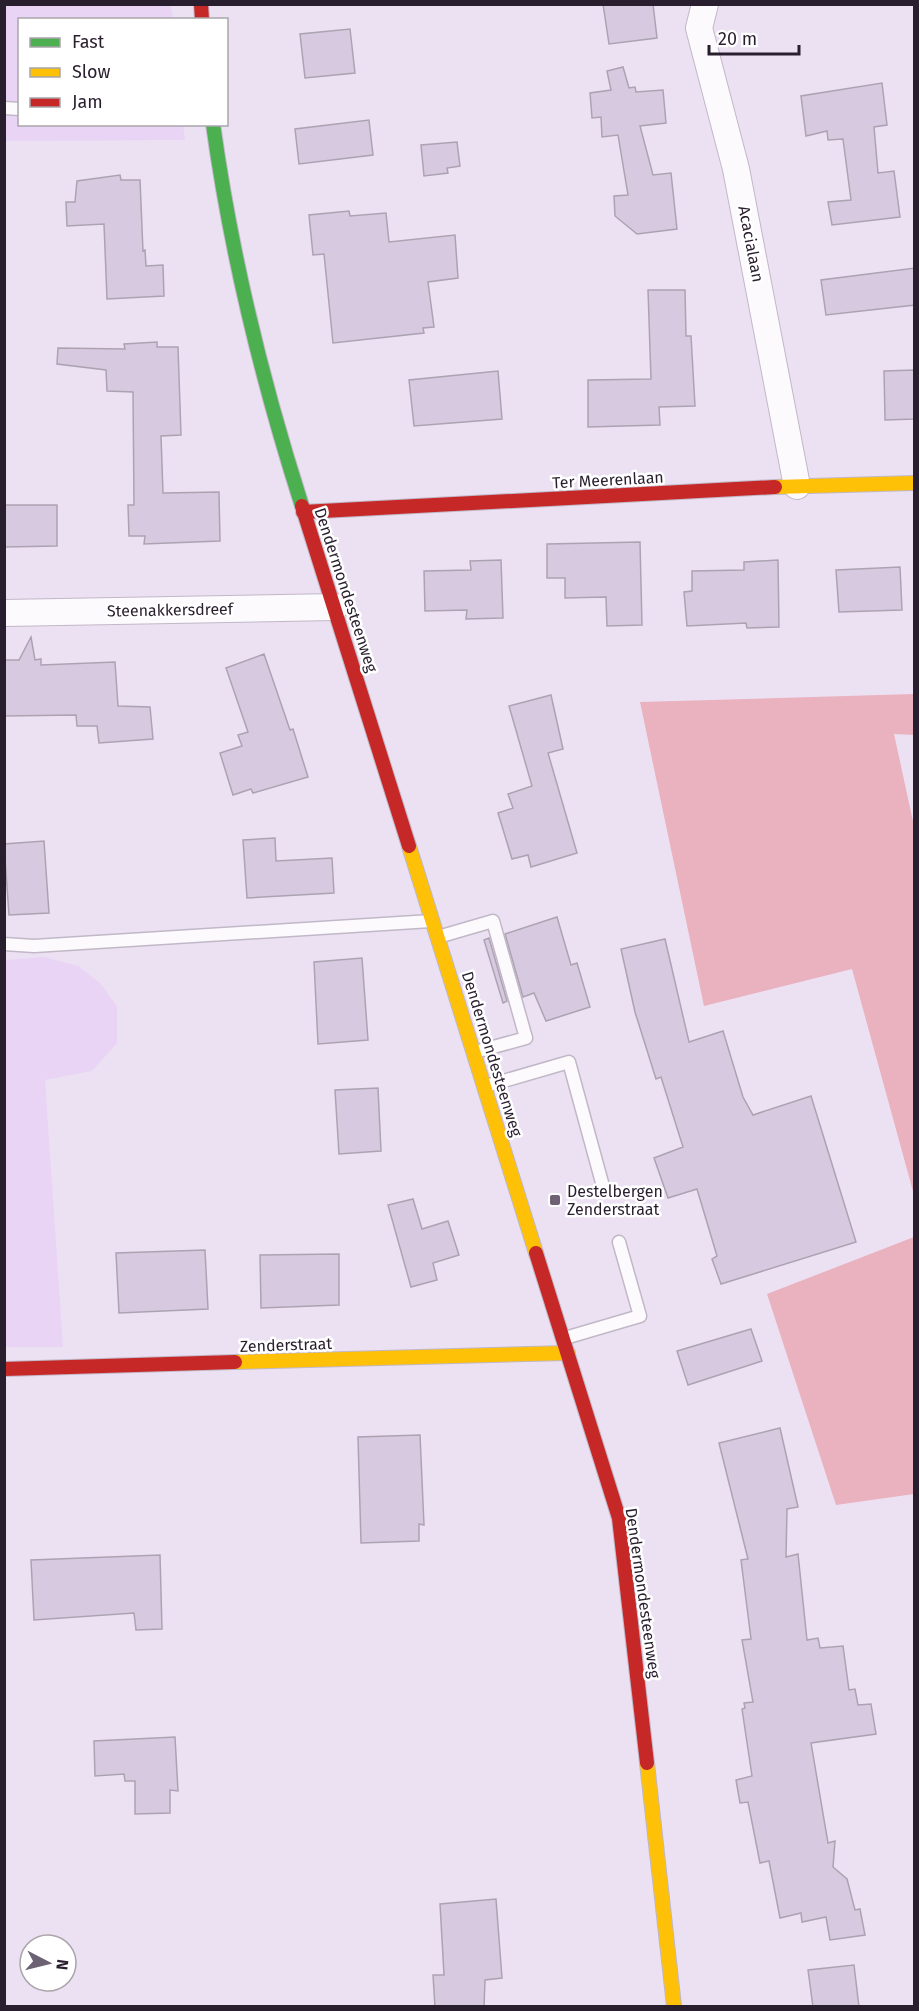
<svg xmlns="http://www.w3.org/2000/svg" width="919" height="2011" viewBox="0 0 919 2011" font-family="'Fira Sans',sans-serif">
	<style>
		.built { fill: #e9d4f6 }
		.forest { fill: #eab1bf }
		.building { fill: #d7c9e0; stroke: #aca3b2; stroke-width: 1.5 }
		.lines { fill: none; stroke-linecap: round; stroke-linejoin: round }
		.lane-casing { stroke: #c1b8c7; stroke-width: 15 }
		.street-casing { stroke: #c1b8c7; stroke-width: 28 }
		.fast-casing { stroke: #c1b8c7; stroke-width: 16 }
		.slow-casing { stroke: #c1b8c7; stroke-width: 16 }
		.jam-casing { stroke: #c1b8c7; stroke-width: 16 }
		.lane { stroke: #fcfafd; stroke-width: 12 }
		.street { stroke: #fcfafd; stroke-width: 26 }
		.fast { stroke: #4caf50; stroke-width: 14 }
		.slow { stroke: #ffc107; stroke-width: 14 }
		.jam { stroke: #c62828; stroke-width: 14 }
		.poi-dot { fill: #6d6273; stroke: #fff; stroke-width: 2 }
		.labels { text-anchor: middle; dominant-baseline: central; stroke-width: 5; stroke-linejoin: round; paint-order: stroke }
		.street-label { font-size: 16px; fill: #281e2e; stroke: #fff }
		.poi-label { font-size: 16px; fill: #281e2e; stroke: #fff; text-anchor: start }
	</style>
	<rect width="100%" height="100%" fill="#ece1f2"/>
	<path class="built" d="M 4,5 L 171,5 L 173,19 L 20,20 L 20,124 L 183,125 L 185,140 L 5,141 Z
		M 44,957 L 78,966 L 100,983 L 117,1006 L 117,1043 L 92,1071 L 45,1080 L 63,1347 L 5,1347 L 5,960 Z"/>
	<path class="forest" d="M 914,694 L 914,735 L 894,734 L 914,826 L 914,1195 L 852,969 L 704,1006 L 640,702 Z
		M 914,1237 L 914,1494 L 836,1505 L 767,1294 Z"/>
	<path class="building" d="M 603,4 L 653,4 L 657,38 L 609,44 Z
		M 350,29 L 355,73 L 305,78 L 300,34 Z
		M 623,67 L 629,88 L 635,87 L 636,92 L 663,90 L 666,123 L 640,126 L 653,175 L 671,173 L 677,229 L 637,234 L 615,216 L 614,196 L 628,195 L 618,135 L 602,137 L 601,117 L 592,118 L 590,93 L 611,90 L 607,71 Z
		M 882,83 L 887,125 L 874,127 L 878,173 L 894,171 L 900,217 L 832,225 L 828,202 L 851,200 L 843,139 L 828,140 L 827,131 L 806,136 L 801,96 Z
		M 369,120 L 373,155 L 299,164 L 295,129 Z
		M 457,142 L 460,166 L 447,168 L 448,173 L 424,176 L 421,145 Z
		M 120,175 L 121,180 L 140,180 L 143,251 L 145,250 L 146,266 L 163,265 L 164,296 L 107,299 L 104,224 L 67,226 L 66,202 L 75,202 L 77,181 Z
		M 349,211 L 350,216 L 386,213 L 389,242 L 455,235 L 458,278 L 428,282 L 434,327 L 423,328 L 424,333 L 333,343 L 324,254 L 313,255 L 309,215 Z
		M 915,268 L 915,305 L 826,315 L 821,280 Z
		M 648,290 L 685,290 L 686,336 L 691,336 L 695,406 L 659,407 L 660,425 L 588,427 L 588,380 L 651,379 Z
		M 157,342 L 157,347 L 178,347 L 181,435 L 161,436 L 163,493 L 219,492 L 220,541 L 144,544 L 145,536 L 129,536 L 128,505 L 134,505 L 133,392 L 107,391 L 106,370 L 57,364 L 58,348 L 125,349 L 124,344 Z
		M 915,370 L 915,419 L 885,420 L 884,371 Z
		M 498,371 L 502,419 L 414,426 L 409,380 Z
		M 4,505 L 57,505 L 57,546 L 4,547 Z
		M 640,542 L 642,625 L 607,626 L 606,597 L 565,598 L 565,578 L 547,578 L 547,544 Z
		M 501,560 L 503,618 L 466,619 L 467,610 L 425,611 L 424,571 L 471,570 L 470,561 Z
		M 778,560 L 779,627 L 747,628 L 746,623 L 687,626 L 684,592 L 692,591 L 692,571 L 744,570 L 744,562 Z
		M 900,567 L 902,610 L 839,612 L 836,570 Z
		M 31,637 L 35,660 L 41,659 L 41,665 L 115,662 L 118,706 L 150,707 L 153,739 L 99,743 L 97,726 L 77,726 L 76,715 L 4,716 L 4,660 L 19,660 Z
		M 264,654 L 290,730 L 293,729 L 308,777 L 253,793 L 251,789 L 233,795 L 220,753 L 242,746 L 238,735 L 248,732 L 226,668 Z
		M 551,695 L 563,749 L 548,753 L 577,853 L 531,867 L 528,855 L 512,859 L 498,813 L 513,808 L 508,794 L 532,786 L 509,706 Z
		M 275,838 L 276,861 L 332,858 L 334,893 L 247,898 L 243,840 Z
		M 44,841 L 49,913 L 9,915 L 4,844 Z
		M 557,917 L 571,965 L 577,963 L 590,1007 L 546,1021 L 534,993 L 523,997 L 505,934 Z
		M 489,938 L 507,1001 L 503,1003 L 484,940 Z
		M 665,939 L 689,1042 L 723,1031 L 743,1097 L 753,1115 L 811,1096 L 856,1242 L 721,1284 L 712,1259 L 717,1256 L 697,1189 L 668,1198 L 654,1158 L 683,1147 L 661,1077 L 656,1079 L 635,1012 L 621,949 Z
		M 362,958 L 368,1040 L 318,1044 L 314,962 Z
		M 378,1088 L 381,1151 L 339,1154 L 335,1090 Z
		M 413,1199 L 422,1229 L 448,1221 L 459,1255 L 433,1263 L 437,1280 L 411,1287 L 388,1205 Z
		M 205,1250 L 208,1309 L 119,1313 L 116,1253 Z
		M 339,1254 L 339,1305 L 261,1308 L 260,1255 Z
		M 751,1329 L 762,1361 L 688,1385 L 677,1351 Z
		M 780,1428 L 798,1507 L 787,1509 L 786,1557 L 798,1554 L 807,1640 L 818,1638 L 820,1648 L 843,1646 L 849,1690 L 855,1689 L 858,1705 L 871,1704 L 876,1734 L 811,1743 L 828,1843 L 835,1841 L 833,1867 L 847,1879 L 855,1910 L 860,1909 L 865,1935 L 830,1940 L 826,1917 L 802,1922 L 801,1913 L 780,1918 L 769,1861 L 760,1863 L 748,1802 L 740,1803 L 736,1780 L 752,1776 L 742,1709 L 745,1708 L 744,1703 L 753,1702 L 742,1640 L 751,1639 L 741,1560 L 748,1559 L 719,1443 Z
		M 420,1435 L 424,1525 L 419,1524 L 419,1541 L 361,1543 L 358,1437 Z
		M 160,1555 L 162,1629 L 136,1630 L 134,1613 L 34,1620 L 31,1560 Z
		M 175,1737 L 178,1791 L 170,1790 L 170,1813 L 135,1814 L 135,1781 L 125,1781 L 124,1774 L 95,1776 L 94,1741 Z
		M 496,1899 L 502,1978 L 485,1980 L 484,2007 L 435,2007 L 433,1975 L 444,1975 L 440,1904 Z
		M 854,1965 L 859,2007 L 813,2007 L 808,1970 Z"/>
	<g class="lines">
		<g class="lane-casing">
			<path id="lane" d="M 4,108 L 20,109
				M 438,937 L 493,921 L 526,1038 L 475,1052
				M 4,944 L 34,946 L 431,921
				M 486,1086 L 569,1062 L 604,1190
				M 565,1338 L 640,1316 L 619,1242"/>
		</g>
		<g class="street-casing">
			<path id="street" d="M 705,4 L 699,28 L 736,169 L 797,486
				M 4,613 L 335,607"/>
		</g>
		<g class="fast-casing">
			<path id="fast" d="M 213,124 C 231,254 262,381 302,506"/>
		</g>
		<g class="slow-casing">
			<path id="slow" d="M 775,487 L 914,483
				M 409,846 L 536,1253
				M 235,1362 L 568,1353
				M 647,1763 L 674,2006"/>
		</g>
		<g class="jam-casing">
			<path id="jam" d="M 201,4 L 202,20
				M 302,506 L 409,846
				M 303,512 L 775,487
				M 536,1253 L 619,1518 L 647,1763
				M 4,1369 L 235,1362"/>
		</g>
		<use href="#lane" class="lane"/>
		<use href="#street" class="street"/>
		<use href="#fast" class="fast"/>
		<use href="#slow" class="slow"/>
		<use href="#jam" class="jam"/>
	</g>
	<rect class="poi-dot" x="549" y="1194" width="12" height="12" rx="3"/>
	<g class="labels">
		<g class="street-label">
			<text transform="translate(751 244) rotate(79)">Acacialaan</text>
			<text transform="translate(608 480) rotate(-3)">Ter Meerenlaan</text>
			<text transform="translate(346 590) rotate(72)">Dendermondesteenweg</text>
			<text transform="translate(170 610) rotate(-1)">Steenakkersdreef</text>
			<text transform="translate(492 1054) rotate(73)">Dendermondesteenweg</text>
			<text transform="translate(286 1345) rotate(-2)">Zenderstraat</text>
			<text transform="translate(643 1593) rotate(82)">Dendermondesteenweg</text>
		</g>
		<g class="poi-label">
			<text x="567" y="1191">Destelbergen<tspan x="567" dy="18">Zenderstraat</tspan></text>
		</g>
	</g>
	<rect width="919" height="2011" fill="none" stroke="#281e2e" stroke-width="12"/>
	<rect x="18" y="18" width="210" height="108" fill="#ffffff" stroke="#a9a5ab" stroke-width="1.5"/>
	<rect x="30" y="38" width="30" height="9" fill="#4caf50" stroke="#a9a5ab" stroke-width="1.5"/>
	<text x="72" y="48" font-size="18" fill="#281e2e">Fast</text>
	<rect x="30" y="68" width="30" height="9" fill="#ffc107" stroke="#a9a5ab" stroke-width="1.5"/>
	<text x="72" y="78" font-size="18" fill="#281e2e">Slow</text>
	<rect x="30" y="98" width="30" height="9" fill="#c62828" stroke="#a9a5ab" stroke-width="1.5"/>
	<text x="72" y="108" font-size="18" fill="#281e2e">Jam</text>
	<g transform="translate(48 1963) rotate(97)"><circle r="28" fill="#ffffff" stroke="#a9a5ab" stroke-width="1.5"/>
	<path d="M0-4.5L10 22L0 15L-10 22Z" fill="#6d6273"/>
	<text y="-9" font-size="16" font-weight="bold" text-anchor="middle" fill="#281e2e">N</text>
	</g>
	<path d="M709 45v9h90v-9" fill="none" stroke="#281e2e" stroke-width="3"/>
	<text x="718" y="45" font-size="18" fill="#281e2e" stroke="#ffffff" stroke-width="4.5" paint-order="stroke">20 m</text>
</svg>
